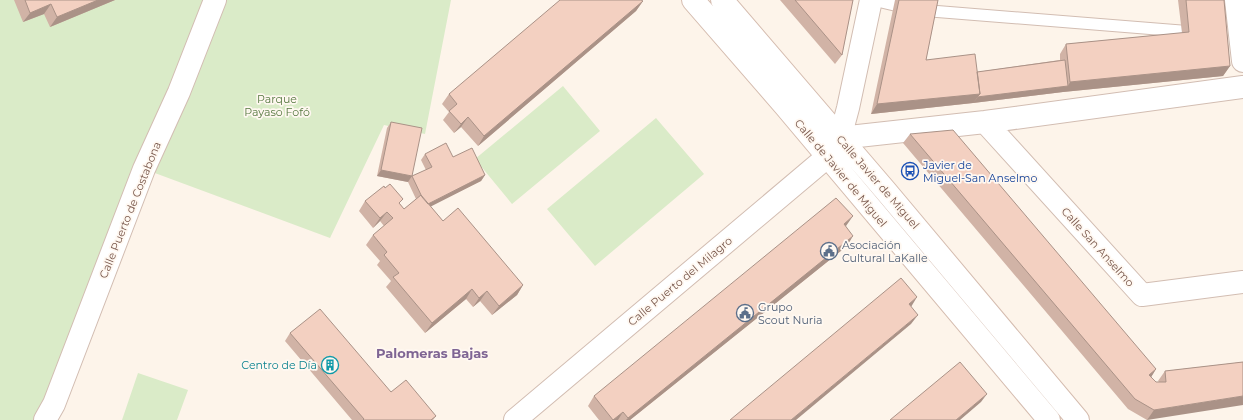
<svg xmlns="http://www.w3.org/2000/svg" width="1243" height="420" viewBox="0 0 1243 420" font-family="Montserrat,sans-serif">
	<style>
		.green { fill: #daebc8 }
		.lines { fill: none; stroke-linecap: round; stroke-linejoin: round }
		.lane-casing { stroke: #d2bdb2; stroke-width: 13 }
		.street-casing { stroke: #d2bdb2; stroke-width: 24 }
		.secondary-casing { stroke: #d5bcaf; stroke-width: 24 }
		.lane { stroke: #fff; stroke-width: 11 }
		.street { stroke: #fff; stroke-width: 22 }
		.secondary { stroke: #fff; stroke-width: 22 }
		.wall { fill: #d1b3a6 }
		.shaded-wall { fill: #aa9287 }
		.building { fill: #f3d0c1; stroke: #aa9287 }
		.labels { text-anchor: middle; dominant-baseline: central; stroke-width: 3.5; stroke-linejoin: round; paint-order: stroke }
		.park-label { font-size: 11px; fill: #577941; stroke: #fff8f1 }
		.transit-label { font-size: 11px; fill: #164399; stroke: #fff8f1; text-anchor: start }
		.street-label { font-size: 11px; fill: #79584c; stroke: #fff8f1 }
		.service-label { font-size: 11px; fill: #4e5e75; stroke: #fff8f1; text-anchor: start }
		.culture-label { font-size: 11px; fill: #0d838f; stroke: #fff8f1; text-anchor: end }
		.quarter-label { font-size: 13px; font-weight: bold; fill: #7f6594; stroke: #fff8f1 }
	</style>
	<rect width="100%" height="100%" fill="#fdf4ea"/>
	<path class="green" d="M 0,0 L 451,0 L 425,134 L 384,125 L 330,238 L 144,169 L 45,420 L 0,420 Z
		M 563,86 L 600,131 L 512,204 L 475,159 Z
		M 656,118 L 704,174 L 595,266 L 547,209 Z
		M 138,373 L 188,390 L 177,420 L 122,420 Z"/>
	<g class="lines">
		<g class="lane-casing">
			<path id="lane" d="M 873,0 L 894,5
				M 931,11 L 1181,31"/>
		</g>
		<g class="street-casing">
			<path id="street" d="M 1236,0 L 1243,61
				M 985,122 L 1142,295 L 1243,282
				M 840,138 L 985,122 L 1243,87
				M 45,420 L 54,404 L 144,169 L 179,92 L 215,0
				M 515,420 L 827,157 L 840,138 L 848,108 L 871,0"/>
		</g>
		<g class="secondary-casing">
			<path id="secondary" d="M 693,0 L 785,106 L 1049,420
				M 722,0 L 885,190 L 1078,420"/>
		</g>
		<use href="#lane" class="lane"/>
		<use href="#street" class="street"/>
		<use href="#secondary" class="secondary"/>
	</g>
	<path class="wall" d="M 14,0 L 115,0 L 50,27 L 44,14 L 23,22 Z
		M 780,0 L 853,0 L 842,55 L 835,64 Z
		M 895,0 L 938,0 L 926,60 L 977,72 L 1060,60 L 1060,54 L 1066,44 L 1182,33 L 1178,0 L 1224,0 L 1230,66 L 1223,76 L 1063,92 L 973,103 L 871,114 Z
		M 643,1 L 636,11 L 478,146 L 461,127 L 454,133 L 443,120 L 449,112 L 442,104 L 449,94 Z
		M 391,122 L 412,176 L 426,170 L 421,160 L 425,154 L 453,157 L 485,175 L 481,181 L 430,206 L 443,221 L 523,285 L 517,295 L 492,315 L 480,301 L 473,307 L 466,299 L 425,333 L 386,287 L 391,281 L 377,265 L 380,261 L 366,245 L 373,235 L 384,226 L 380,221 L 373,228 L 359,211 L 365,201 L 400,204 L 404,209 L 416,199 L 408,182 L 377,176 L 387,128 Z
		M 910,134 L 1156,369 L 1151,377 L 1156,382 L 1159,382 L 1158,381 L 1165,371 L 1243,362 L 1147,420 L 1128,409 L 903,143 Z
		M 846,226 L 847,246 L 630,420 L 599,420 L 588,406 L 594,396 Z
		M 290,333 L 391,392 L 436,416 L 433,420 L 352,420 L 285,341 Z"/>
	<path class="shaded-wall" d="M 98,0 L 115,0 L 50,27 L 57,17 Z
		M 643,1 L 636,11 L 478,146 L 484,136 Z
		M 51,4 L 44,14 L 23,22 L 30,13 Z
		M 1230,66 L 1223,76 L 1063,92 L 973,103 L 978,97 L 1068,86 L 1070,82 Z
		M 980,94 L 973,103 L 871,114 L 877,104 Z
		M 468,117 L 461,127 L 454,133 L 461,124 Z
		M 381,170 L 412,176 L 408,182 L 377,176 Z
		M 485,175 L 481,181 L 422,211 L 426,205 Z
		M 387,212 L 380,221 L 373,228 L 380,218 Z
		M 853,216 L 846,226 L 837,233 L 844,224 Z
		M 853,236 L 847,246 L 630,420 L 626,420 L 628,418 Z
		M 523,285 L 517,295 L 492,315 L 499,306 Z
		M 472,289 L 466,299 L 425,333 L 432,323 Z
		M 487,291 L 480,301 L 473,307 L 479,298 Z
		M 917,297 L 911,307 L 909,304 Z
		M 918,315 L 911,324 L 796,420 L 791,420 Z
		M 1156,369 L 1150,379 L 1149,375 Z
		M 987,394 L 981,402 L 960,420 L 956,420 Z
		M 1243,396 L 1243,405 L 1147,420 L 1154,410 Z
		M 623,412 L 618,420 L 613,420 Z"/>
	<path class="building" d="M 25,0 L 98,0 L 57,17 L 51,4 L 30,13 Z
		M 560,0 L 641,0 L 643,1 L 484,136 L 468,117 L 461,124 L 449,111 L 457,104 L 449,94 Z
		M 795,0 L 853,0 L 842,55 Z
		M 899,0 L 938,0 L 926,60 L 975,54 L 980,94 L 877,104 Z
		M 1186,0 L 1224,0 L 1230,66 L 1070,82 L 1066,44 L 1189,32 Z
		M 1065,60 L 1068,86 L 977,97 L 980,94 L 977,72 Z
		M 391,122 L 422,128 L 412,176 L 381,170 Z
		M 953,130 L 1156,369 L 1149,375 L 1156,382 L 1166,382 L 1165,371 L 1243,362 L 1243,396 L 1154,410 L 1135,399 L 910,134 Z
		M 446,143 L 453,157 L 472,148 L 485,175 L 428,204 L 422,197 L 412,176 L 432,167 L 425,154 Z
		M 390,184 L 403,199 L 399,203 L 404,209 L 421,195 L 443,221 L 458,208 L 523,285 L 499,306 L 487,291 L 479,298 L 472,289 L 432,323 L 393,277 L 399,273 L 384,255 L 387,252 L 373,235 L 393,218 L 387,212 L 380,218 L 365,201 L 384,186 L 385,188 Z
		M 836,198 L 853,216 L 844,224 L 853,236 L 628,418 L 623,412 L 613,420 L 594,396 Z
		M 901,278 L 917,297 L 909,304 L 918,315 L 791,420 L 730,420 Z
		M 320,309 L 391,392 L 406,380 L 436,416 L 431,420 L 363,420 L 364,419 L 290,333 Z
		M 960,362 L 987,394 L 956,420 L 890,420 Z"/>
	<defs>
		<g id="bus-ring" transform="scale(0.9)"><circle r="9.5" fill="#fff8f1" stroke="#1a4fb4" stroke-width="1.5"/><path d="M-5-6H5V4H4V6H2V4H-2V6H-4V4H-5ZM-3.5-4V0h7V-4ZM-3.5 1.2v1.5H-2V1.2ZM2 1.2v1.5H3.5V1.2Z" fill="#1a4fb4"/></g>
		<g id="civic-ring" transform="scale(0.9)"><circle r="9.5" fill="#fff8f1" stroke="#5c6f8a" stroke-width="1.5"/><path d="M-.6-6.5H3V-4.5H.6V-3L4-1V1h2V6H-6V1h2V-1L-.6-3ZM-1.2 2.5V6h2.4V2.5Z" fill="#5c6f8a"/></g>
		<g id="building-ring" transform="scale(0.9)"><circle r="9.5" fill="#fff8f1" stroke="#0f9aa8" stroke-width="1.5"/><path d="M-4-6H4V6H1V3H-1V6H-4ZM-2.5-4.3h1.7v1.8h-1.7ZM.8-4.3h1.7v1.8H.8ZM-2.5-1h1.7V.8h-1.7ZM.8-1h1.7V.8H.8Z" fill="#0f9aa8"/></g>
	</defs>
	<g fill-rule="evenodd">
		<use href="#bus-ring" x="910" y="171"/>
		<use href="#civic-ring" x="829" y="251"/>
		<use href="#civic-ring" x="745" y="313"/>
		<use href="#building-ring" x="330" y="365"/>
	</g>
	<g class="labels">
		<g class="park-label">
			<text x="277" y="99">Parque<tspan x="277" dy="13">Payaso Fofó</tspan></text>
		</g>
		<g class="transit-label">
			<text x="923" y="165">Javier de<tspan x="923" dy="13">Miguel-San Anselmo</tspan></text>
		</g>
		<g class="street-label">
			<text transform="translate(841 173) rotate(50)">Calle de Javier de Miguel</text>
			<text transform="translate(878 182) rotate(49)">Calle Javier de Miguel</text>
			<text transform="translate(130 210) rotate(-68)">Calle Puerto de Costabona</text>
			<text transform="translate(1098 247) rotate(48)">Calle San Anselmo</text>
			<text transform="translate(680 281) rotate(-40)">Calle Puerto del Milagro</text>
		</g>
		<g class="service-label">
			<text x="842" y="245">Asociación<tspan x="842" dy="13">Cultural LaKalle</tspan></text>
			<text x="758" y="307">Grupo<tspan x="758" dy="13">Scout Nuria</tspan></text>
		</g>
		<g class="culture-label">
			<text x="317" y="365">Centro de Día</text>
		</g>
		<g class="quarter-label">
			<text x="432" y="353">Palomeras Bajas</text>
		</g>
	</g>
</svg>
